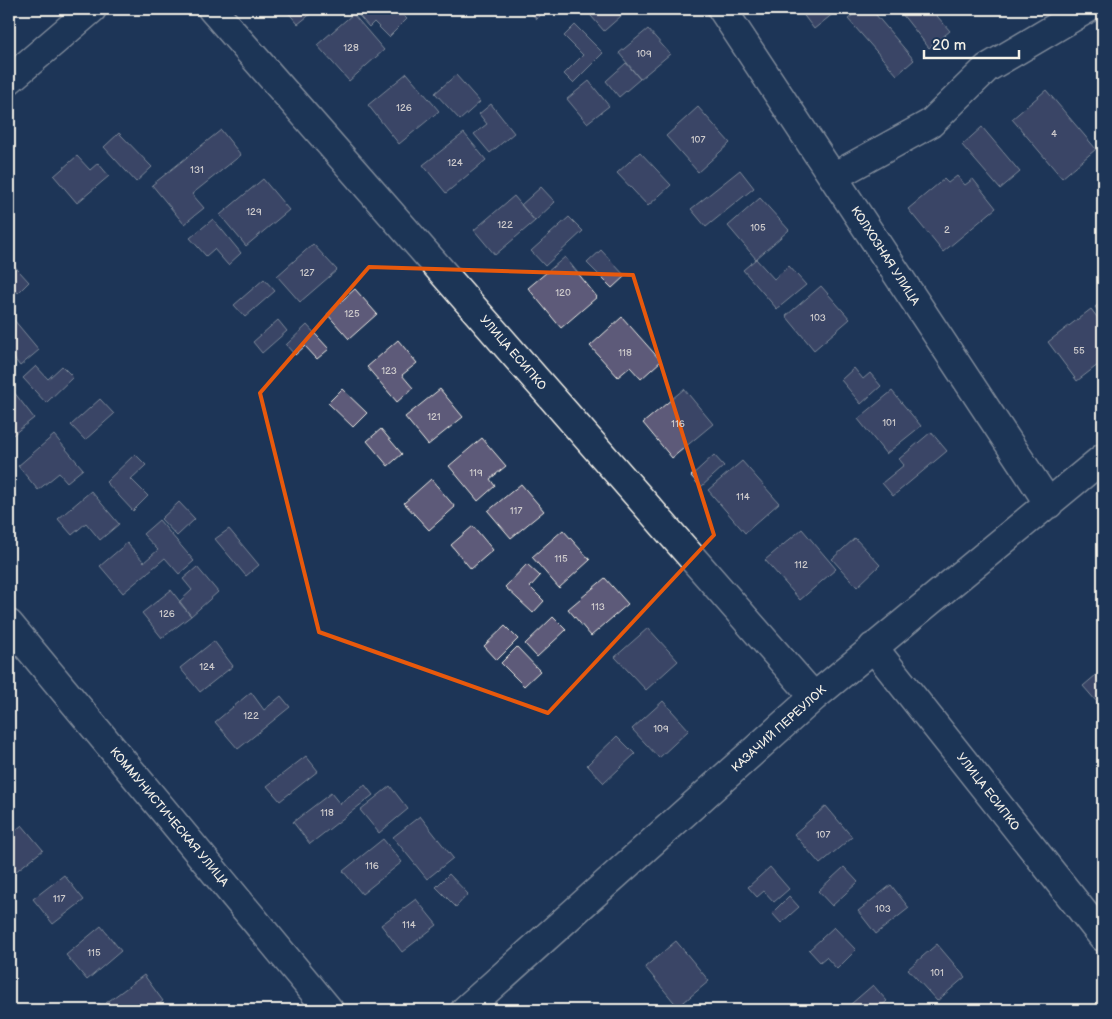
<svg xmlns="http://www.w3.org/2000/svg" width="1112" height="1019" viewBox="0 0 1112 1019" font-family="'Balsamiq Sans',sans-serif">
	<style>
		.building { fill: #5d5a79; stroke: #f4f1e8 }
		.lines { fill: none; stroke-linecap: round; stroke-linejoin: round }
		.street-casing { stroke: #f4f1e8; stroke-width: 31 }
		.street { stroke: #1d3557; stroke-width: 28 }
		.marked { fill: none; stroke: #e8590c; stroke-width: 4; stroke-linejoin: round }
		.labels { text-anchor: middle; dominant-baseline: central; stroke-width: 4; stroke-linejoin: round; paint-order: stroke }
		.number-label { font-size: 10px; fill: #cecbcc }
		.street-label { font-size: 12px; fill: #f4f1e8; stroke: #1d3557 }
	</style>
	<rect width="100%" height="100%" fill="#1d3557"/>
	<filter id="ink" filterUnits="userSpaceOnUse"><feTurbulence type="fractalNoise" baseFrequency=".02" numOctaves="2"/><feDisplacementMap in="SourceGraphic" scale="10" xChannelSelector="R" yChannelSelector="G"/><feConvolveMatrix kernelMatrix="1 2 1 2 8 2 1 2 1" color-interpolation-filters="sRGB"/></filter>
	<g filter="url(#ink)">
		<path class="building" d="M 285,9 L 317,9 L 298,24 Z
			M 357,9 L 397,9 L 407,19 L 389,37 L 374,22 L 369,27 L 355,11 Z
			M 528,9 L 547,9 L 537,19 L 527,10 Z
			M 585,9 L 629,9 L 604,31 Z
			M 799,9 L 839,9 L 814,29 Z
			M 860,9 L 871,9 L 914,60 L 897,75 L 848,19 Z
			M 898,9 L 931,9 L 950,31 L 929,48 Z
			M 353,14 L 384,50 L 349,81 L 317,45 Z
			M 575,25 L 603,53 L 573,83 L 564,74 L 583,55 L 564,36 Z
			M 648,29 L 670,54 L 640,79 L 619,53 Z
			M 626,63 L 640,79 L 619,97 L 606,81 Z
			M 407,73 L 439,111 L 399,144 L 368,105 Z
			M 456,75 L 480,102 L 460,120 L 435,93 Z
			M 589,81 L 609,106 L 587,123 L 567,99 Z
			M 1046,90 L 1096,149 L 1062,178 L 1012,119 Z
			M 491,104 L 514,133 L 490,153 L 474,134 L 487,124 L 479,114 Z
			M 698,107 L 730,143 L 698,172 L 666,136 Z
			M 982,127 L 1020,172 L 1000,189 L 962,145 Z
			M 221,130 L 241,155 L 192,194 L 204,208 L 184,224 L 152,185 Z
			M 119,133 L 152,167 L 136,182 L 104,147 Z
			M 464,133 L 486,160 L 446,193 L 423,165 Z
			M 640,152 L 671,185 L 648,206 L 617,173 Z
			M 77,156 L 90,170 L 98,163 L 109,176 L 77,203 L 54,176 Z
			M 740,170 L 754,188 L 706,227 L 691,209 Z
			M 957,176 L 965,185 L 973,179 L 996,208 L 943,252 L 908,209 L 944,179 L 948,183 Z
			M 263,179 L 289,210 L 246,246 L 220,215 Z
			M 541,187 L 555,202 L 535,221 L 521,205 Z
			M 514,196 L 535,221 L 495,255 L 474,230 Z
			M 760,198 L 789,230 L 756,259 L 728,226 Z
			M 569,217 L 583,231 L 545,266 L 531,251 Z
			M 213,219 L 241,253 L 228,265 L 214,249 L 206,256 L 190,238 Z
			M 313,244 L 337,270 L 300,302 L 277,276 Z
			M 601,250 L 625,276 L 612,288 L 587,263 Z
			M 565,257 L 597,297 L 561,328 L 528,288 Z
			M 756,259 L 774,279 L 789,266 L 806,285 L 777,309 L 743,270 Z
			M 9,260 L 29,282 L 18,293 L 9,283 Z
			M 264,279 L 275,291 L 245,317 L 234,305 Z
			M 821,286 L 850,319 L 814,350 L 786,316 Z
			M 355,289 L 377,314 L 349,339 L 327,314 Z
			M 1103,300 L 1103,317 L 1095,307 Z
			M 1091,309 L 1103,325 L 1103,361 L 1077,381 L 1048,342 Z
			M 9,314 L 39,350 L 20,366 L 9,352 Z
			M 622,317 L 661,361 L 641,379 L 630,367 L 618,377 L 590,346 Z
			M 278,320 L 287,331 L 262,353 L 253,342 Z
			M 307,325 L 329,349 L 317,359 L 305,346 L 295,355 L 286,345 Z
			M 398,340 L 417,363 L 402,375 L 413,388 L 397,402 L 367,367 Z
			M 36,366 L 48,379 L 62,366 L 73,377 L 46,403 L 23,378 Z
			M 854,368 L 863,379 L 870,373 L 881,386 L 861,404 L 841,380 Z
			M 10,387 L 34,418 L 9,438 L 9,388 Z
			M 342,389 L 367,413 L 353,427 L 328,403 Z
			M 440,389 L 463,417 L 428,445 L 405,417 Z
			M 684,389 L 713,424 L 672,458 L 643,423 Z
			M 892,391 L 921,426 L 886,454 L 858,419 Z
			M 100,399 L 114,414 L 85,440 L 71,425 Z
			M 381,429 L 402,454 L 388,466 L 367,441 Z
			M 931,432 L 947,451 L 893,496 L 882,483 L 904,465 L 899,459 Z
			M 54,435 L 83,469 L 67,482 L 59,473 L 38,490 L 18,466 Z
			M 482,438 L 506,466 L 490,479 L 495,486 L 478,501 L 449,466 Z
			M 135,454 L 146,465 L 131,479 L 148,496 L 133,511 L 106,482 Z
			M 714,455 L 724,466 L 701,487 L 691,476 Z
			M 742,461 L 779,503 L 745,533 L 708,490 Z
			M 431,479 L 455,507 L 429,530 L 404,503 Z
			M 521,484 L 544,511 L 511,538 L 488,511 Z
			M 91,491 L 119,524 L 100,540 L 86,523 L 72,535 L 58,519 Z
			M 179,502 L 195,519 L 177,536 L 161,519 Z
			M 159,520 L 194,561 L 179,574 L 165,558 L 123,593 L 100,566 L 127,543 L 144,562 L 158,550 L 143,534 Z
			M 473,526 L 493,550 L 471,569 L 451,545 Z
			M 229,529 L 259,565 L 246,576 L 215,539 Z
			M 802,529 L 836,569 L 800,600 L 765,560 Z
			M 563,530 L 590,560 L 559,588 L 532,557 Z
			M 855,538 L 880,565 L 857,587 L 832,559 Z
			M 527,564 L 540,576 L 530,587 L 544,601 L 533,613 L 505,587 Z
			M 197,567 L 218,592 L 191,616 L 179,602 L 192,590 L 183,579 Z
			M 605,578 L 628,604 L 591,636 L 568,609 Z
			M 171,590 L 191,616 L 162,638 L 142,613 Z
			M 553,617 L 566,630 L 537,657 L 525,644 Z
			M 505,626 L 518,639 L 497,660 L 484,646 Z
			M 648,628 L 678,661 L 646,690 L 615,657 Z
			M 214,641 L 233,666 L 200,692 L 180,668 Z
			M 517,647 L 540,671 L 524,686 L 501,663 Z
			M 1103,669 L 1103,709 L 1083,686 Z
			M 251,692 L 264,710 L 281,696 L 290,707 L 238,749 L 215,722 Z
			M 663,701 L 689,730 L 659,758 L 632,729 Z
			M 617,736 L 635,754 L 604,783 L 587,765 Z
			M 306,756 L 318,771 L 280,801 L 267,786 Z
			M 365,785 L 373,795 L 310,844 L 293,822 L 331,793 L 340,804 Z
			M 390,786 L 408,809 L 379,833 L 360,810 Z
			M 826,806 L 852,837 L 820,864 L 794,834 Z
			M 420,816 L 453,858 L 427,879 L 393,837 Z
			M 22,825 L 43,850 L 10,876 L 9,874 L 9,836 Z
			M 383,839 L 402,862 L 362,894 L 343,871 Z
			M 770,867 L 789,889 L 774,902 L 764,891 L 757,897 L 748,887 Z
			M 844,867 L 858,882 L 832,906 L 818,891 Z
			M 449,874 L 468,894 L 456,907 L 436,887 Z
			M 64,875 L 84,900 L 53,924 L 33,899 Z
			M 891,885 L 909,908 L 876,934 L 858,911 Z
			M 789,896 L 799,907 L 781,923 L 772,913 Z
			M 416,899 L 437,925 L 402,952 L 381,925 Z
			M 101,926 L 121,951 L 87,980 L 66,955 Z
			M 834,927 L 856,950 L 837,969 L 826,957 L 820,962 L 809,950 Z
			M 676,941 L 709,981 L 678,1007 L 645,967 Z
			M 937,944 L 965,977 L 937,1001 L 908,969 Z
			M 144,975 L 163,1001 L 151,1010 L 112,1010 L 106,1003 Z
			M 873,985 L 887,1001 L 877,1010 L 844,1010 Z
			M 99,1003 L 105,1010 L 89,1010 Z"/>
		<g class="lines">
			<g class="street-casing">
				<path id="street" d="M 212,9 L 814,697
					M 722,9 L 1049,504
					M 9,80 L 92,9
					M 833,177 L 931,123 L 987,68 L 1087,9
					M 9,624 L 329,1010
					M 873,647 L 1103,937
					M 465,1010 L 814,697 L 1103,458"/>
			</g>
			<use href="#street" class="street"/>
		</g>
	</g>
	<path d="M0 0H1112V1019H0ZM 369,267 L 633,275 L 714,535 L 548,713 L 319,632 L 260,393 Z" fill="#1d3557" fill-opacity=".55" fill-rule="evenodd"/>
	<path class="marked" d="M 369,267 L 633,275 L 714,535 L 548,713 L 319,632 L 260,393 Z"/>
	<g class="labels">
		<g class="number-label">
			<text x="351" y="48">128</text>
			<text x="644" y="54">109</text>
			<text x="404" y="108">126</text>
			<text x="1054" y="134">4</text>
			<text x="698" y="140">107</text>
			<text x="455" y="163">124</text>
			<text x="197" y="170">131</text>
			<text x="254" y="212">129</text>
			<text x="505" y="225">122</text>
			<text x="758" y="228">105</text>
			<text x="947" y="230">2</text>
			<text x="307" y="273">127</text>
			<text x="563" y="293">120</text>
			<text x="352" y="314">125</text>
			<text x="818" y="318">103</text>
			<text x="1079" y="351">55</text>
			<text x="625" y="353">118</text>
			<text x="389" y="371">123</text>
			<text x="434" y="417">121</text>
			<text x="889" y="423">101</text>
			<text x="678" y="424">116</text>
			<text x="476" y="473">119</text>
			<text x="743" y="497">114</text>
			<text x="516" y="511">117</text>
			<text x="561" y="559">115</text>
			<text x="801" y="565">112</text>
			<text x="598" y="607">113</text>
			<text x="167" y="614">126</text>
			<text x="207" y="667">124</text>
			<text x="251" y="716">122</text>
			<text x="661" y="729">109</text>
			<text x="327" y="813">118</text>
			<text x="823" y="835">107</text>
			<text x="372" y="866">116</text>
			<text x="59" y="899">117</text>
			<text x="883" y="909">103</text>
			<text x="409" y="925">114</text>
			<text x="94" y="953">115</text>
			<text x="937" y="973">101</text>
		</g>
		<g class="street-label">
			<text transform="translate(885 256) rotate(57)">КОЛХОЗНАЯ УЛИЦА</text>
			<text transform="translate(513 353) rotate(49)">УЛИЦА ЕСИПКО</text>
			<text transform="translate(779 729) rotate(-42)">КАЗАЧИЙ ПЕРЕУЛОК</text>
			<text transform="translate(988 792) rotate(52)">УЛИЦА ЕСИПКО</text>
			<text transform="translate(169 817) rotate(50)">КОММУНИСТИЧЕСКАЯ УЛИЦА</text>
		</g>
	</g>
	<rect width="1112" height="1019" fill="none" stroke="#1d3557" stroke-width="30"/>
	<rect x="15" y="15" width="1082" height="989" fill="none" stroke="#f4f1e8" stroke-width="2" filter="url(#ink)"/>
	<path d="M924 50v8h95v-8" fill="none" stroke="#f4f1e8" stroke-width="2.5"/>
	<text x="932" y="50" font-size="15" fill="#f4f1e8" stroke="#1d3557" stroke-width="4" paint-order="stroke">20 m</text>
</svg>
